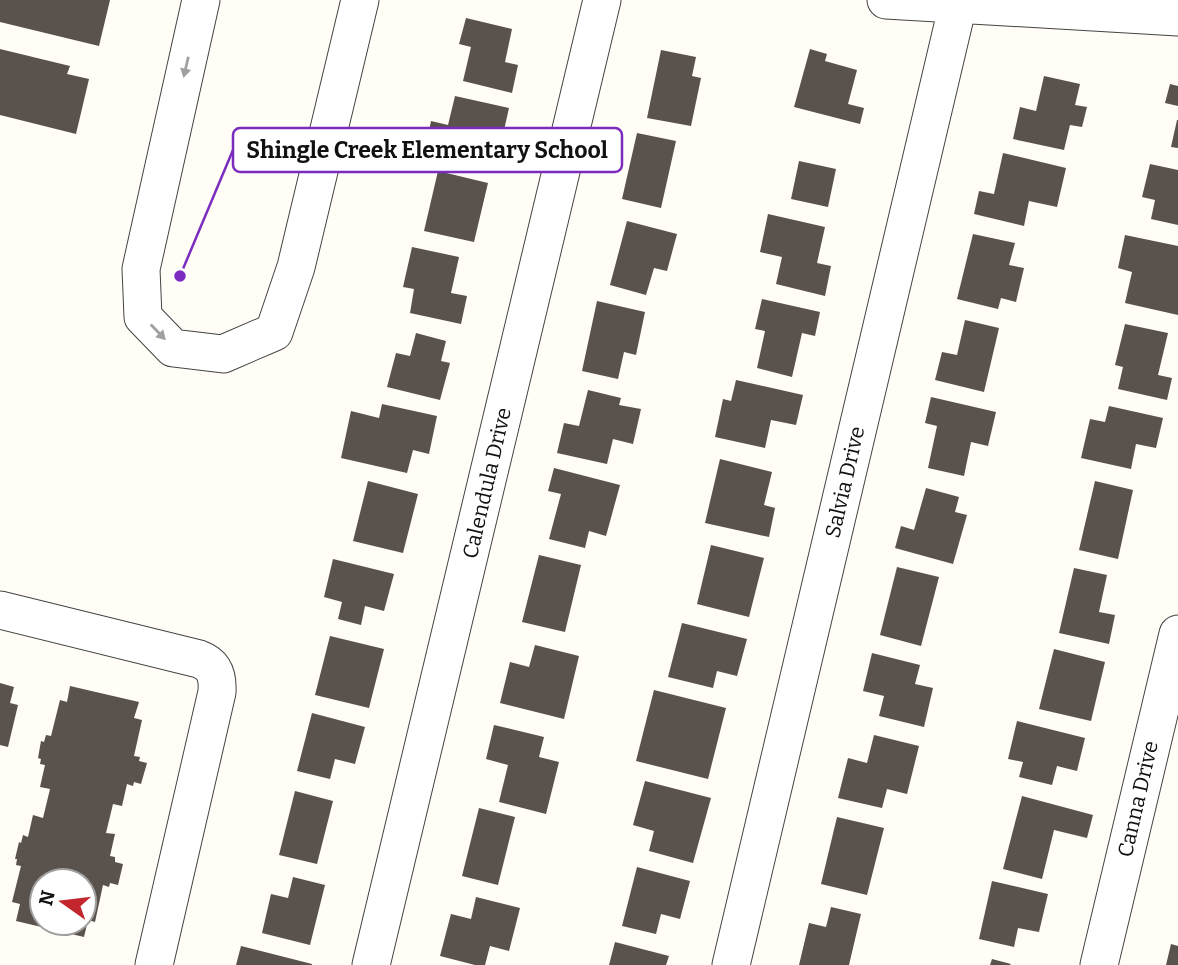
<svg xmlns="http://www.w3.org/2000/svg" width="1178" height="965" viewBox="0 0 1178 965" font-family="Bitter,serif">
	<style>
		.building { fill: #5a524d; fill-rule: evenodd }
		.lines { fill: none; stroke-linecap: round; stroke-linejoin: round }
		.minor-casing { stroke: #444; stroke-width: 39 }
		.minor { stroke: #fff; stroke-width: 37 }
		.oneway { fill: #a0a0a0 }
		.labels { text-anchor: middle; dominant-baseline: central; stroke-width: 7; stroke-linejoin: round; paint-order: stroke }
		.street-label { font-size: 21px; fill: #111; stroke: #fff }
		.leader { fill: none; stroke: #7b2cbf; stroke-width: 2.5 }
		.callout-dot { fill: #7b2cbf; stroke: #fff; stroke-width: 2.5 }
		.callout { fill: #fff; stroke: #7b2cbf; stroke-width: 2.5 }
		.callout-label { font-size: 23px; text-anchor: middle; font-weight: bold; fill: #111 }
	</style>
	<rect width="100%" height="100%" fill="#fffdf5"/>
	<path class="building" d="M 0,0 L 110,0 L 99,46 L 0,22 Z
		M 466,18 L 512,29 L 505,62 L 518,65 L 512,93 L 463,81 L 471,47 L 459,44 Z
		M 0,49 L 70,66 L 67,74 L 89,79 L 76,134 L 0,115 Z
		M 810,49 L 827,54 L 825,61 L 857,70 L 848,104 L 864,108 L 860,124 L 794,107 Z
		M 661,50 L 696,57 L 692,76 L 701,78 L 691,126 L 647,118 Z
		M 1044,76 L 1080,84 L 1075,105 L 1087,107 L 1082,127 L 1070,125 L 1064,150 L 1013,139 L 1020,107 L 1036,111 Z
		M 1170,84 L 1178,86 L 1178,106 L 1165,103 Z
		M 455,96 L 509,108 L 502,139 L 483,135 L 476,163 L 425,151 L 431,121 L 448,125 Z
		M 1177,120 L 1178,120 L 1178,148 L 1171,147 Z
		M 637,133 L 676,141 L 661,208 L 622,199 Z
		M 1003,153 L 1066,168 L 1057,207 L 1029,201 L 1024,226 L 974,214 L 979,191 L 994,194 Z
		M 799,161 L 836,169 L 828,207 L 791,199 Z
		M 1150,164 L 1178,170 L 1178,225 L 1151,219 L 1155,200 L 1142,197 Z
		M 438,171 L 488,183 L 474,242 L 424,231 Z
		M 768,214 L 825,227 L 817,263 L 831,266 L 825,296 L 776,284 L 782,257 L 760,252 Z
		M 627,221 L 677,234 L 667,271 L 654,268 L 646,295 L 610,285 Z
		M 973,234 L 1015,243 L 1009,265 L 1024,268 L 1016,302 L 1001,298 L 998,309 L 957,299 Z
		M 1125,235 L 1178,246 L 1178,315 L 1125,303 L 1132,272 L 1118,268 Z
		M 412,247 L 459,257 L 451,293 L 467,296 L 461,324 L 410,313 L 414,289 L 403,287 Z
		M 762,299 L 820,312 L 815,336 L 802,333 L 792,377 L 757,368 L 765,331 L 755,329 Z
		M 597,301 L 645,312 L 636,355 L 624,352 L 618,379 L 582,371 Z
		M 965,320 L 999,328 L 984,392 L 935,380 L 942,352 L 957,355 Z
		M 1125,324 L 1168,333 L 1158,375 L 1172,378 L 1167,400 L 1118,389 L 1123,367 L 1115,365 Z
		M 416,333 L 446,341 L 441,361 L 450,363 L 440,400 L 387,387 L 396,353 L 410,356 Z
		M 736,380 L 803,395 L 796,425 L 771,420 L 765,448 L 715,437 L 723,399 L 731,401 Z
		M 588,390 L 621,398 L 619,405 L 641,409 L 633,444 L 613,439 L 607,464 L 557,453 L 564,423 L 579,426 Z
		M 931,397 L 996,412 L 988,446 L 971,442 L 964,476 L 928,468 L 937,426 L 925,423 Z
		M 382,404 L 437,416 L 429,454 L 413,450 L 407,473 L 341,458 L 351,411 L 379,418 Z
		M 1109,406 L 1163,418 L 1156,448 L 1136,444 L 1131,469 L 1081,458 L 1090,419 L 1105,422 Z
		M 720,459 L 772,472 L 764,505 L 775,508 L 769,537 L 705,523 Z
		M 554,468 L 620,485 L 606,536 L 589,531 L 585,548 L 549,539 L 561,494 L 548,491 Z
		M 368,481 L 418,494 L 403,553 L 353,541 Z
		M 1095,481 L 1133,490 L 1118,559 L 1079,550 Z
		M 926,488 L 959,497 L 955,512 L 967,515 L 953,564 L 895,548 L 901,526 L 914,530 Z
		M 711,545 L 764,558 L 749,617 L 697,604 Z
		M 539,555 L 581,565 L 565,632 L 522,622 Z
		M 333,559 L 394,574 L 384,611 L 365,606 L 361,625 L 338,619 L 342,602 L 324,597 Z
		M 897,567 L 939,577 L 921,646 L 880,635 Z
		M 1074,568 L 1107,575 L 1099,612 L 1115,615 L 1109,644 L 1059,633 Z
		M 682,623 L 747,639 L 737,676 L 717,671 L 713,688 L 668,677 Z
		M 330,636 L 384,649 L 369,708 L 315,695 Z
		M 535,645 L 579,656 L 564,719 L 500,703 L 510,662 L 529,667 Z
		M 1054,649 L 1105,662 L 1091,721 L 1039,709 Z
		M 872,653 L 920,665 L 915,684 L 933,688 L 924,727 L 879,716 L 884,696 L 863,691 Z
		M 0,683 L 14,687 L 10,703 L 18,705 L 8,747 L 0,745 Z
		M 70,686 L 139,702 L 134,718 L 142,720 L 134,756 L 140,757 L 139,761 L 147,763 L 141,784 L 134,782 L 133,786 L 127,784 L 122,806 L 113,804 L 106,833 L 115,834 L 110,856 L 115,857 L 115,862 L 123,864 L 118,885 L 110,883 L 109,887 L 103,885 L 95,922 L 88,920 L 84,937 L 16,921 L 20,904 L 12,902 L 21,866 L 16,865 L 17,859 L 15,859 L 19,842 L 21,843 L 23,835 L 28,837 L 33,815 L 43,818 L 50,789 L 40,787 L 45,765 L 40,764 L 41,759 L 38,758 L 41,741 L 44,742 L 46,735 L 51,736 L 60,700 L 67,702 ZM 42,881 L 84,881 L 84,923 L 42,923 Z
		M 654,690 L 726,708 L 708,779 L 636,761 Z
		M 312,713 L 365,727 L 355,764 L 335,759 L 330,779 L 297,771 Z
		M 1017,721 L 1085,738 L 1077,771 L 1057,766 L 1052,785 L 1019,777 L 1023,762 L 1008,759 Z
		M 494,725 L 544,737 L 539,757 L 559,762 L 546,814 L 499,802 L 508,765 L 486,759 Z
		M 874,735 L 919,746 L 907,794 L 887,789 L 882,808 L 838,798 L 848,758 L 867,763 Z
		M 645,781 L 711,798 L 693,863 L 649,851 L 654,831 L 633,825 Z
		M 295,791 L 333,801 L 317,864 L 279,855 Z
		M 1022,796 L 1093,815 L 1087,838 L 1054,830 L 1042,879 L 1003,869 Z
		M 479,808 L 515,817 L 498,885 L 462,876 Z
		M 837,817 L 884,828 L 867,895 L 821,884 Z
		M 637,867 L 690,881 L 680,919 L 661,914 L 656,934 L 622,926 Z
		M 293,877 L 325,885 L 310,945 L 262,933 L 271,894 L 288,898 Z
		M 992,881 L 1048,894 L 1039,932 L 1018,928 L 1014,947 L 979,939 Z
		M 476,897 L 520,908 L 509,951 L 490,946 L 485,965 L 475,965 L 440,956 L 451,914 L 471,919 Z
		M 831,907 L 861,914 L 849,965 L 799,965 L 809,923 L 826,927 Z
		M 615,942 L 669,956 L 666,965 L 609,965 Z
		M 1171,944 L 1178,946 L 1178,965 L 1166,965 Z
		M 241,946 L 312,964 L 312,965 L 236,965 Z
		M 992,959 L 1011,964 L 1010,965 L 990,965 Z"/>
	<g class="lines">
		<g class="minor-casing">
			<path id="minor" d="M 201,0 L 141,269 L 143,317 L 173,348 L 223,354 L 274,332 L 296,267 L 360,0
				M 886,0 L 1178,17
				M 0,610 L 199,659 C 215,665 218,676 217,692 L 154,965
				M 371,965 L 602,0
				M 731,965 L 959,0
				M 1099,965 L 1178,634"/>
		</g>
		<use href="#minor" class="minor"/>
	</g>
	<defs><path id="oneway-solid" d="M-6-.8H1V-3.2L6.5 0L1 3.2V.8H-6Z" transform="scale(1.75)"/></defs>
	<g class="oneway">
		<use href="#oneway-solid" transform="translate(186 67) rotate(103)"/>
		<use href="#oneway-solid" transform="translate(158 332) rotate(46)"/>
	</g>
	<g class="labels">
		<g class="street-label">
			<text transform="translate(845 482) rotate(-77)">Salvia Drive</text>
			<text transform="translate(487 483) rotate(-77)">Calendula Drive</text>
			<text transform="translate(1138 799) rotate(-77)">Canna Drive</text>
		</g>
	</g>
	<path class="leader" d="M180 276L233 150"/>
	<circle class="callout-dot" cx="180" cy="276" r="7"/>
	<rect class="callout" x="233" y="128" width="389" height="44" rx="7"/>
	<g class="callout-label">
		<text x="427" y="158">Shingle Creek Elementary School</text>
	</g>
	<g transform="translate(63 902) rotate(284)"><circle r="33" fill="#ffffff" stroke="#a0a0a0" stroke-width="2"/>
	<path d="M0-5L12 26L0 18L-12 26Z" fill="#c4262e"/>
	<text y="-10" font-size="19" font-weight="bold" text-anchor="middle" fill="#111111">N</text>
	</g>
</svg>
